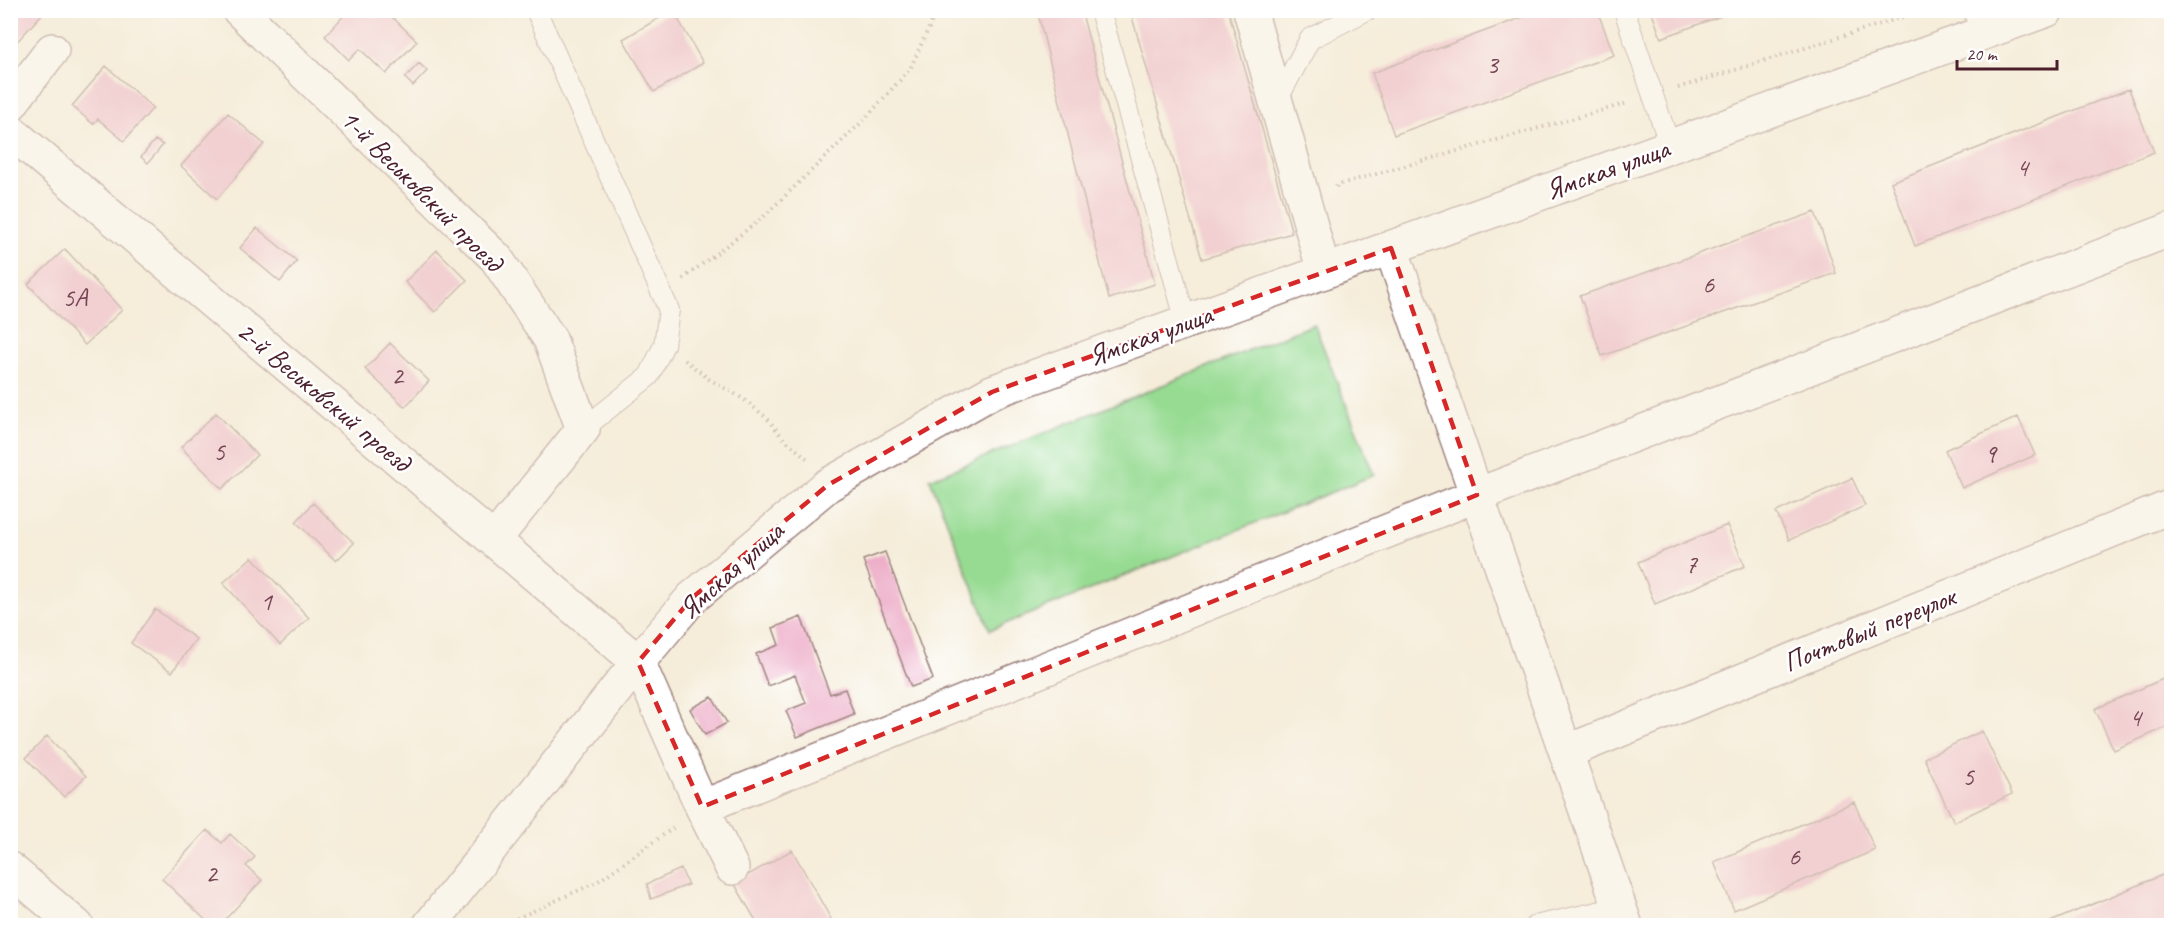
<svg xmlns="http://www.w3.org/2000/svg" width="2182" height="936" viewBox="0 0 2182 936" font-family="Caveat,sans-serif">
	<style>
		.green { fill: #97db93; stroke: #707d5f; stroke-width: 1.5 }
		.building { fill: #edaec8 }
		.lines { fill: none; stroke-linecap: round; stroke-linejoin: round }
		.lane-casing { stroke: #a08682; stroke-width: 22 }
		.street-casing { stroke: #a08682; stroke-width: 36 }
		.secondary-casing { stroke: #a08682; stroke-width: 36 }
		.path { stroke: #a08682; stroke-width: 4; stroke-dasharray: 1.5 4.5; stroke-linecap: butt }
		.lane { stroke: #fff; stroke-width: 20 }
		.street { stroke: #fff; stroke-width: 33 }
		.secondary { stroke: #fff; stroke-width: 33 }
		.marked { fill: none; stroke: #d62828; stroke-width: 4.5; stroke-dasharray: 12 8; stroke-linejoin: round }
		.labels { text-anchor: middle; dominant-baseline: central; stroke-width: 5; stroke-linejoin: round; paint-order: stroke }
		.number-label { font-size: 26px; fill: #734352 }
		.street-label { font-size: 28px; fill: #4a1f2b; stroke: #fff }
	</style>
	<rect width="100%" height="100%" fill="#fff"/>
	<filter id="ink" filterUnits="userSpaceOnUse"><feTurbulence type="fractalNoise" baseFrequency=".0167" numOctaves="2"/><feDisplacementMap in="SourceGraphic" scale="12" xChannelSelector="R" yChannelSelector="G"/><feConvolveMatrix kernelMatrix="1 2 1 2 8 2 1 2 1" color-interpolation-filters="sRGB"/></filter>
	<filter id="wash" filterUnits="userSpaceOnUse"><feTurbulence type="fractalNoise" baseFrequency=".008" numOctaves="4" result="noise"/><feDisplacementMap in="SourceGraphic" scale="24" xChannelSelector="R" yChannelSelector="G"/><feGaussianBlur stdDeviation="1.35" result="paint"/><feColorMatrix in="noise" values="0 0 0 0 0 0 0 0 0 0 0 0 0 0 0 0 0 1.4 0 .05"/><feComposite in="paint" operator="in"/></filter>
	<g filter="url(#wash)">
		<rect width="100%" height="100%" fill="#f5edda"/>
		<path class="green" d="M 1314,324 L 1374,475 L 990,630 L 930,479 Z"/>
		<g id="blocks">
			<path class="building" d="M 10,10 L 40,10 L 43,13 L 13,46 L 10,44 Z
				M 349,10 L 385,10 L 417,41 L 386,74 L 360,49 L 349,60 L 325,36 Z
				M 673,10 L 703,63 L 654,92 L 623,39 Z
				M 1037,10 L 1081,10 L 1155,284 L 1109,299 Z
				M 1130,10 L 1228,10 L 1292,233 L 1202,259 Z
				M 1542,10 L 1597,10 L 1614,55 L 1394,135 L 1372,73 Z
				M 1651,10 L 1735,10 L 1735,11 L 1661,38 Z
				M 419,63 L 427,71 L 413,86 L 405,78 Z
				M 106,66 L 153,108 L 124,141 L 98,119 L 93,124 L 72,106 Z
				M 2129,89 L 2154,152 L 1915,246 L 1891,182 Z
				M 228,113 L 264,144 L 217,199 L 181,166 Z
				M 155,140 L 163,145 L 148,163 L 141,157 Z
				M 1815,212 L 1836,273 L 1602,356 L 1580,296 Z
				M 257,228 L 297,261 L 280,282 L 240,248 Z
				M 65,249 L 122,310 L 85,345 L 28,284 Z
				M 437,250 L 467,280 L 435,312 L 405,282 Z
				M 390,343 L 429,381 L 405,407 L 365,369 Z
				M 216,413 L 257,455 L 222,489 L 181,447 Z
				M 2018,417 L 2035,455 L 1962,488 L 1945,450 Z
				M 1852,478 L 1865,506 L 1789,540 L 1776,512 Z
				M 313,503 L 354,543 L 336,561 L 296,522 Z
				M 1727,525 L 1745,566 L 1655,604 L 1638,562 Z
				M 885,552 L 933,679 L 911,687 L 863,560 Z
				M 252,557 L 309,618 L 280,645 L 223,583 Z
				M 155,609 L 196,639 L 172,672 L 131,643 Z
				M 801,617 L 830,694 L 845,689 L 854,714 L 797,737 L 786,711 L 806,703 L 795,675 L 768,686 L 756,654 L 779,645 L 773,628 Z
				M 2172,675 L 2172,725 L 2114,750 L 2095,709 Z
				M 712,697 L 727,723 L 705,735 L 690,709 Z
				M 1982,731 L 2012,794 L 1954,822 L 1924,758 Z
				M 47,736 L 86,776 L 64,797 L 26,758 Z
				M 1854,802 L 1875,850 L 1734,910 L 1714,862 Z
				M 207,830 L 222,843 L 230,834 L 255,857 L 246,866 L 262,880 L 219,926 L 212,926 L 162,879 Z
				M 792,850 L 835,926 L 759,926 L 734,883 Z
				M 681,869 L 688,885 L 651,899 L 647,884 Z
				M 2172,871 L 2172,921 L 2160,925 L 2043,925 Z"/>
		</g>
	</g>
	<g filter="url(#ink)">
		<use href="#blocks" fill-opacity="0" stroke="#a08682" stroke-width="1.5"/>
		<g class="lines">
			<g class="lane-casing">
				<path id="lane" d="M 536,10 L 669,310 L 664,345 L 649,376 L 583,429
					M 1100,10 L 1186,322
					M 1624,10 L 1670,146
					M 1973,10 L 1982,34
					M 1275,104 L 1310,39 L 1367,10
					M 1535,926 L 1620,907"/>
			</g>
			<g class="street-casing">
				<path id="street" d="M 239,10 L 496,258 L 550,339 L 583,429 L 494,540
					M 1250,10 L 1324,272
					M 10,105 L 52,50
					M 10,131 L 638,662 L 702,807 L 732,868
					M 1391,248 L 1626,926
					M 1566,752 L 2172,506
					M 702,807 L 1477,495 L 2172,229
					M 10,869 L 77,926"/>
			</g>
			<g class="secondary-casing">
				<path id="secondary" d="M 429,926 L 638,662 L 692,598 L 828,485 L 992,392 L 2047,10"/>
			</g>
			<path class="path" d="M 1678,88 L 1925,10
				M 1336,187 L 1337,185 L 1628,103
				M 683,279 L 761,219 L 865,119 L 910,69 L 937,10
				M 685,360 L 709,379 L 742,398 L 767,418 L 784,439 L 809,460
				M 508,926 L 513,920 L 597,882 L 676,826"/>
			<use href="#lane" class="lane"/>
			<use href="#street" class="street"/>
			<use href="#secondary" class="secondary"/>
		</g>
	</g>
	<path d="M0 0H2182V936H0ZM 1391,248 L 1477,495 L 702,807 L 638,662 L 692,598 L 828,485 L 992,392 Z" fill="#f5edda" fill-opacity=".55" fill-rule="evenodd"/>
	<path class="marked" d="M 1391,248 L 1477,495 L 702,807 L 638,662 L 692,598 L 828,485 L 992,392 Z"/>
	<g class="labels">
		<g class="number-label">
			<text x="1492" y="64">3</text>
			<text x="2022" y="167">4</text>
			<text x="1708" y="284">6</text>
			<text x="75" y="297">5А</text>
			<text x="397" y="375">2</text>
			<text x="219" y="451">5</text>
			<text x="1990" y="453">9</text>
			<text x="1691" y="564">7</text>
			<text x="266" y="601">1</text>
			<text x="2135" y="717">4</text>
			<text x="1968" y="776">5</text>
			<text x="1794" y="856">6</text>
			<text x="211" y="873">2</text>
		</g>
		<g class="street-label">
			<text transform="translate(1607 169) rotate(-20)">Ямская улица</text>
			<text transform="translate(422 190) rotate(45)">1-й Веськовский проезд</text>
			<text transform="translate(1150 335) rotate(-20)">Ямская улица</text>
			<text transform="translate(324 396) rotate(40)">2-й Веськовский проезд</text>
			<text transform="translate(731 570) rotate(-42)">Ямская улица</text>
			<text transform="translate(1869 629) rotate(-22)">Почтовый переулок</text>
		</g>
	</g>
	<rect width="2182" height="936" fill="none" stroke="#fff" stroke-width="36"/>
	<path d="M1957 60v9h100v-9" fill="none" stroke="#4a1f2b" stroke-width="3"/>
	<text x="1966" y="60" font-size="18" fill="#4a1f2b" stroke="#ffffff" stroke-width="4.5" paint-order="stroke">20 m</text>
</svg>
